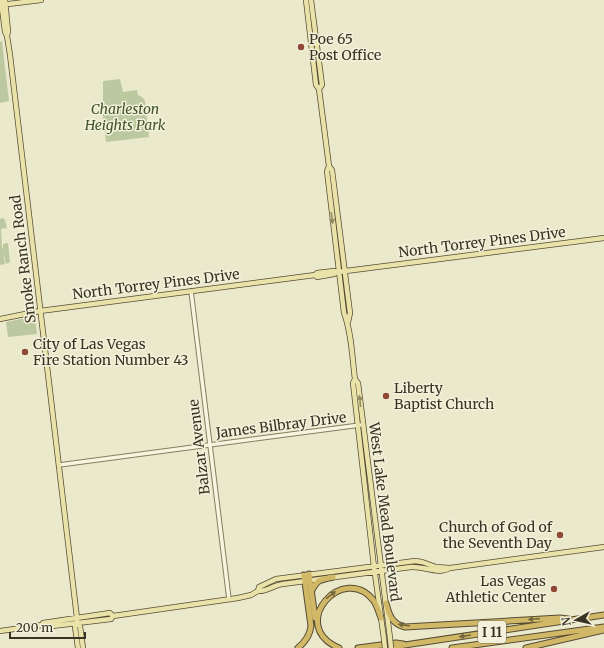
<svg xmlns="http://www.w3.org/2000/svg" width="604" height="648" viewBox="0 0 604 648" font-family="Merriweather,serif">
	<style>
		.green { fill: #bcc9a0 }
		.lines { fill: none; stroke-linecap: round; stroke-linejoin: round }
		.minor-casing { stroke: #877d61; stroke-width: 5.5 }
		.major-casing { stroke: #564b35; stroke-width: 6 }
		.highway-casing { stroke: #564b35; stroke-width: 7 }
		.minor { stroke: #f7f4df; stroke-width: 3.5 }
		.major { stroke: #eae3a9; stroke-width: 4.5 }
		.highway { stroke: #d1b867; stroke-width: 5 }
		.major-bridge-casing { stroke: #564b35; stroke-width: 6; stroke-linecap: butt }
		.major-bridge { stroke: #eae3a9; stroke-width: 4.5 }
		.oneway { fill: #928b66 }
		.oneway2 { fill: #76683e }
		.poi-dot { fill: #914937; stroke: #f3f1db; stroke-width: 1.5 }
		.labels { text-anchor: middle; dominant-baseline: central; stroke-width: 3; stroke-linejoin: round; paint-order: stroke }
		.shield { fill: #f3f1db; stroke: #716c5a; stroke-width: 1 }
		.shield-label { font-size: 13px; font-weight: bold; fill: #393323 }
		.poi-label { font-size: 14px; fill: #393323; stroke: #f3f1db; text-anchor: start }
		.park-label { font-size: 14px; font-style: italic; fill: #41542c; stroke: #f3f1db }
		.street-label { font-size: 14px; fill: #393323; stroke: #f3f1db }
	</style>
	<rect width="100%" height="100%" fill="#ebe9cc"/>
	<path class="green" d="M 2,41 L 9,101 L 0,103 L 0,42 Z
		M 120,79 L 123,92 L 137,90 L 138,95 L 142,97 L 145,101 L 149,137 L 106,142 L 103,119 L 103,81 Z
		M 3,218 L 5,220 L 7,228 L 1,229 L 2,248 L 3,248 L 3,244 L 8,243 L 10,262 L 6,264 L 3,252 L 5,264 L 0,265 L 0,219 Z
		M 31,317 L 35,318 L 37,334 L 8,337 L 6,322 Z"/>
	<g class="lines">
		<g class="minor-casing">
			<path id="minor" d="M 191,291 L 229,599
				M 59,465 L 360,425"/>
		</g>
		<g class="major-casing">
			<path id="major" d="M 1,0 L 5,32 L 7,36 L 10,55 L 77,618 L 77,623 L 80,626 L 83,648
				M 5,0 L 8,31 L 7,36
				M 306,0 L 316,85 L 319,89 L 329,166 L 332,170 L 350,313 L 348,322
				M 311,0 L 322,85 L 319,89
				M 0,5 L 41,0
				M 329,166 L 327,171 L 344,313 C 352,334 352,358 355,379 L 353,383 L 374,567 L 384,639
				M 315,275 L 317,273 L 334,271 L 338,272 L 604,238
				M 315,275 L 317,277 L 334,274 L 338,272
				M 0,319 L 40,311 L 315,275
				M 355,379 L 358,383 L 390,638
				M 258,591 C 266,592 274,585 283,584 L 411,567 C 424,566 438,575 450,568 L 604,547
				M 77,623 L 75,627 L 78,648
				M 42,625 L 44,627 L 111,619 L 113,616 L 238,598 L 251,595 L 258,591 L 259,587 L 276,579 L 415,561 L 422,562 L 436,567 L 450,568
				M 0,631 L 42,625 L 43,623 L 110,613 L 113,616"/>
		</g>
		<g class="highway-casing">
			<path id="highway" d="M 309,574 L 315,618
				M 312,590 C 318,579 320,580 333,577
				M 386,603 C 389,615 392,624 405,627 L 560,618 L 568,619
				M 298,648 C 305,642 310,636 311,626 L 304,575
				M 339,648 C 286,625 344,561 374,601 C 377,606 379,612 381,618
				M 358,648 L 396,643 L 403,644
				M 385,648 L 604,615
				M 452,648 L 604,627
				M 526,648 L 604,630"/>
		</g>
		<use href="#minor" class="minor"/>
		<use href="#major" class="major"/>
		<use href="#highway" class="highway"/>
		<g class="major-bridge-casing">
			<path id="major-bridge" d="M 390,638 L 391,648
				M 384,639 L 385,648"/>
		</g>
		<use href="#major-bridge" class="major-bridge"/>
	</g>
	<defs><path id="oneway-solid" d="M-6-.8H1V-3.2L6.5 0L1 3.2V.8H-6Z"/></defs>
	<g class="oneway">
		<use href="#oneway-solid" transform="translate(332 218) rotate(83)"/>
		<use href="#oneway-solid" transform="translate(360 401) rotate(-96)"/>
	</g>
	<g class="oneway2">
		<use href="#oneway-solid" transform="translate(331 595) rotate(-37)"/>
		<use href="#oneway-solid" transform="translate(534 619) rotate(176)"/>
		<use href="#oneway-solid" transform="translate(404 625) rotate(-171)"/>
		<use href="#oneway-solid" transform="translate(465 636) rotate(171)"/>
	</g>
	<g class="poi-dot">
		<circle cx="301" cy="47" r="4"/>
		<circle cx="25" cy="352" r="4"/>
		<circle cx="386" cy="396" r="4"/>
		<circle cx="560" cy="535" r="4"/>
		<circle cx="554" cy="589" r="4"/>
	</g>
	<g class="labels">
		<rect class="shield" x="478" y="621" width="28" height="22" rx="3"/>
		<g class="shield-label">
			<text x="492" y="632">I 11</text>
		</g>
		<g class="poi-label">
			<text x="309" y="39">Poe 65<tspan x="309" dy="16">Post Office</tspan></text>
			<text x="33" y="344">City of Las Vegas<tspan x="33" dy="16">Fire Station Number 43</tspan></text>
			<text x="394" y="388">Liberty<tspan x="394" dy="16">Baptist Church</tspan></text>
			<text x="552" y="527" text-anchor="end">Church of God of<tspan x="552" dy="16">the Seventh Day</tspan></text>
			<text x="546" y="581" text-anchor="end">Las Vegas<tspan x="546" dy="16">Athletic Center</tspan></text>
		</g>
		<g class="park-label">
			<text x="125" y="109">Charleston<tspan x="125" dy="16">Heights Park</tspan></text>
		</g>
		<g class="street-label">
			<text transform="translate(482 242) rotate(-7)">North Torrey Pines Drive</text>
			<text transform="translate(23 259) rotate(-97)">Smoke Ranch Road</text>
			<text transform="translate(156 284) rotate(-7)">North Torrey Pines Drive</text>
			<text transform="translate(281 425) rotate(-7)">James Bilbray Drive</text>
			<text transform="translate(199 447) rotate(-97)">Balzar Avenue</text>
			<text transform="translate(385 512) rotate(83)">West Lake Mead Boulevard</text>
		</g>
	</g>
	<g transform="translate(576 620) rotate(262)" stroke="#f3f1db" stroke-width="3" paint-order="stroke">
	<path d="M0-3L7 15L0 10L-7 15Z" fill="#393323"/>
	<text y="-6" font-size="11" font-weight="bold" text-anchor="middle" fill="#393323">N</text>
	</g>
	<path d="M10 632v6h75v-6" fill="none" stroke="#393323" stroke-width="2"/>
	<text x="16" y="632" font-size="12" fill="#393323" stroke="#f3f1db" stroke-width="3" paint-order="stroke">200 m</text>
</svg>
